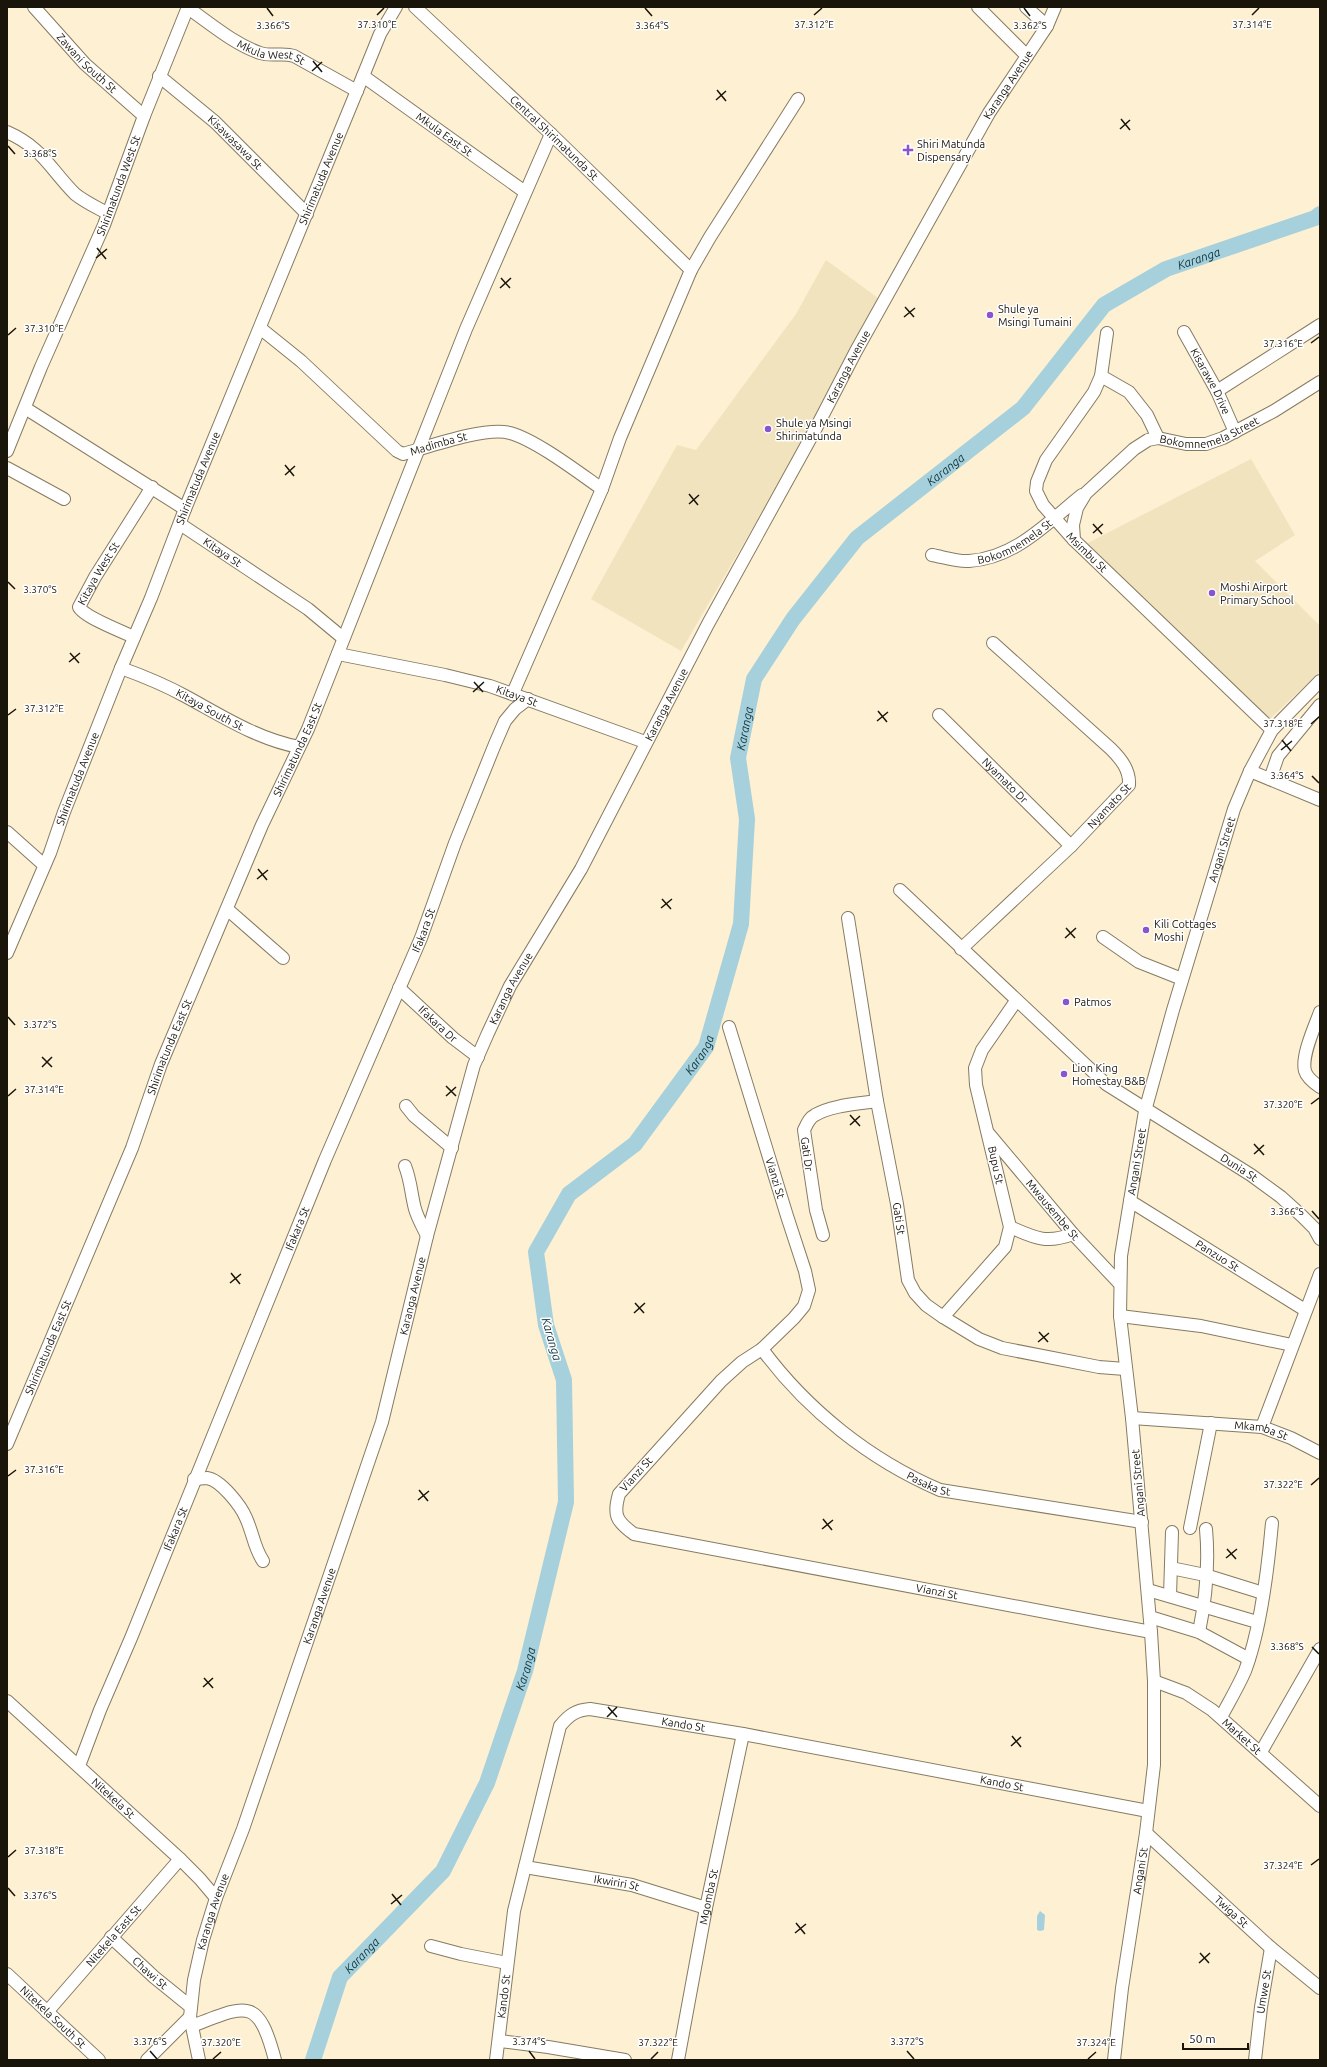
<svg xmlns="http://www.w3.org/2000/svg" width="1327" height="2067" viewBox="0 0 1327 2067" font-family="Ubuntu,sans-serif">
	<style>
		.built { fill: #f2e3bf }
		.water { fill: #a6d0db }
		.lines { fill: none; stroke-linecap: round; stroke-linejoin: round }
		.river { stroke: #a6d0db; stroke-width: 16 }
		.minor-casing { stroke: #867b61; stroke-width: 14 }
		.minor { stroke: #fff; stroke-width: 12 }
		.ticks { fill: none; stroke: #1a150b; stroke-width: 1.5 }
		.poi-dot { fill: #8a54cc; stroke: #fff; stroke-width: 1.5 }
		.labels { text-anchor: middle; dominant-baseline: central; stroke-width: 3; stroke-linejoin: round; paint-order: stroke }
		.street-label { font-size: 11px; fill: #1a150b; stroke: #fff }
		.poi-label { font-size: 11px; fill: #1a150b; stroke: #fff; text-anchor: start }
		.water-label { font-size: 12px; font-style: italic; fill: #0d353e; stroke: #fff }
		.ticks-label { font-size: 10px; text-anchor: middle; fill: #1a150b; stroke: #fff; stroke-width: 3; stroke-linejoin: round; paint-order: stroke }
	</style>
	<rect width="100%" height="100%" fill="#fdf0d3"/>
	<path class="built" d="M 826,260 L 878,298 L 810,429 L 681,651 L 591,599 L 677,445 L 696,450 L 796,314 Z
		M 1251,459 L 1295,535 L 1255,561 L 1320,626 L 1320,671 L 1269,720 L 1086,544 Z"/>
	<path class="water" d="M 1040,1911 L 1045,1915 L 1044,1930 L 1040,1931 L 1037,1930 L 1037,1916 Z"/>
	<g class="lines">
		<path class="river" id="s1" d="M 313,2060 L 340,1977 L 443,1871 L 487,1783 L 525,1671 L 566,1502 L 564,1380 L 546,1325 L 536,1252 L 569,1194 L 635,1144 L 706,1047 L 741,924 L 747,819 L 738,758 L 754,679 L 793,619 L 857,538 L 1023,408 L 1104,305 L 1166,269 L 1315,218 L 1320,214"/>
		<g class="minor-casing">
			<g id="minor">
				<path id="s2" d="M 34,7 L 85,64 L 144,116"/>
				<path id="s3" d="M 415,7 L 551,134 L 691,270"/>
				<path d="M 978,7 L 1027,56"/>
				<path d="M 1026,7 L 1047,26"/>
				<path id="s4" d="M 188,8 C 211,24 234,44 260,53 C 272,57 283,52 294,56 L 357,91"/>
				<path id="s5" d="M 159,76 L 215,122 L 307,214"/>
				<path id="s6" d="M 363,76 L 525,192"/>
				<path d="M 7,132 C 43,148 50,169 75,194 C 85,202 96,207 107,213"/>
				<path id="s7" d="M 260,328 L 301,361 L 397,451 L 403,454 C 428,447 486,426 510,433 C 536,440 579,473 602,489"/>
				<path id="s8" d="M 1184,332 L 1217,391 L 1235,432"/>
				<path id="s9" d="M 1107,333 L 1101,376 L 1094,392 L 1046,460 L 1037,482 L 1036,491 L 1043,505 L 1074,540 L 1272,730"/>
				<path d="M 1101,376 L 1129,392 L 1147,415 L 1158,438"/>
				<path d="M 1217,391 L 1320,325"/>
				<path d="M 25,408 L 185,509"/>
				<path id="s10" d="M 7,451 L 41,367 L 104,225 L 144,116 L 188,7"/>
				<path d="M 7,468 L 64,499"/>
				<path id="s11" d="M 180,524 L 308,609 L 343,638"/>
				<path id="s12" d="M 1074,540 L 1073,525 L 1077,508 L 1086,493 L 1134,449 L 1148,440 L 1158,438 L 1186,444 L 1206,444 L 1223,438 L 1274,411 L 1320,382"/>
				<path id="s13" d="M 932,555 C 943,557 958,562 969,561 C 1016,558 1048,522 1082,495"/>
				<path id="s14" d="M 134,637 C 123,632 84,617 79,607 L 95,577 L 152,487"/>
				<path id="s15" d="M 338,654 L 445,675 L 490,686 L 645,742"/>
				<path id="s16" d="M 121,668 C 143,676 165,685 185,696 C 222,716 257,739 299,747"/>
				<path d="M 513,693 L 602,489 L 620,438 L 691,270 L 710,237 L 798,99"/>
				<path id="s17" d="M 939,715 L 1071,846"/>
				<path d="M 1250,771 L 1320,800"/>
				<path d="M 1270,779 L 1278,756 L 1320,705"/>
				<path d="M 7,832 L 44,865"/>
				<path id="s18" d="M 900,890 L 1106,1084 L 1251,1175 L 1281,1197 L 1302,1216 L 1314,1228 L 1320,1239"/>
				<path d="M 227,909 L 283,958"/>
				<path id="s19" d="M 848,918 L 877,1101 L 897,1204 L 908,1280 L 915,1293 L 926,1305 L 943,1317 L 979,1339 L 1002,1348 L 1099,1367 L 1125,1369"/>
				<path d="M 1103,937 L 1139,962 L 1182,979"/>
				<path id="s20" d="M 961,949 L 1071,846 L 1129,785 C 1130,770 1121,759 1111,749 L 993,643"/>
				<path id="s21" d="M 7,953 L 50,853 L 64,812 L 121,668 L 151,598 L 185,509 L 363,76 L 380,34 L 396,7"/>
				<path id="s22" d="M 399,988 L 453,1038 L 478,1057"/>
				<path d="M 1320,1012 C 1315,1026 1301,1056 1305,1071 C 1307,1078 1314,1083 1320,1087"/>
				<path id="s23" d="M 729,1027 L 787,1216 L 805,1271 L 809,1290 L 804,1306 L 794,1318 L 762,1349 L 742,1362 L 721,1381 L 619,1494 C 613,1515 616,1521 634,1534 L 1151,1632"/>
				<path d="M 406,1106 L 414,1116 L 452,1148"/>
				<path id="s24" d="M 989,1134 L 1073,1234 L 1120,1284"/>
				<path d="M 405,1166 C 411,1181 411,1194 415,1209 C 418,1219 423,1227 427,1236"/>
				<path id="s25" d="M 1130,1201 L 1305,1310"/>
				<path d="M 1010,1227 C 1035,1238 1046,1244 1073,1234"/>
				<path d="M 823,1235 L 816,1210 L 804,1130 C 807,1124 809,1118 815,1115 C 832,1105 858,1104 877,1101"/>
				<path d="M 1120,1316 L 1201,1326 L 1292,1345"/>
				<path d="M 943,1317 L 1005,1247 L 1010,1227 L 976,1085 L 975,1068 L 982,1050 L 1016,1001"/>
				<path id="s26" d="M 762,1349 C 807,1410 870,1460 940,1490 L 1142,1522"/>
				<path id="s27" d="M 1132,1418 L 1262,1427 L 1291,1438 L 1320,1453"/>
				<path d="M 1262,1427 L 1320,1274"/>
				<path id="s28" d="M 7,1444 L 132,1148 L 161,1064 L 262,825 L 308,729 L 466,329 L 551,134"/>
				<path d="M 194,1479 C 198,1479 203,1478 207,1478 C 221,1480 241,1506 246,1518 C 253,1533 254,1548 263,1561"/>
				<path d="M 1190,1528 L 1211,1423"/>
				<path d="M 1171,1568 L 1205,1575 L 1263,1593"/>
				<path d="M 1148,1590 L 1257,1622"/>
				<path d="M 1170,1596 L 1172,1532"/>
				<path d="M 1150,1617 L 1199,1632 L 1249,1659"/>
				<path d="M 1199,1632 C 1206,1598 1209,1562 1206,1529"/>
				<path id="s29" d="M 1154,1681 L 1186,1693 L 1212,1710 L 1320,1806"/>
				<path id="s30" d="M 7,1701 L 180,1859 L 200,1879 L 216,1898"/>
				<path d="M 1221,1717 C 1229,1702 1238,1687 1245,1671 C 1261,1629 1268,1568 1272,1523"/>
				<path d="M 1261,1752 L 1320,1649"/>
				<path id="s31" d="M 79,1766 L 100,1710 L 131,1638 L 325,1160 L 421,938 L 455,843 L 495,744 L 505,721 L 515,709 L 528,699"/>
				<path id="s32" d="M 1146,1833 L 1271,1948 L 1320,1988"/>
				<path id="s33" d="M 525,1867 L 632,1885 L 706,1908"/>
				<path id="s34" d="M 111,1937 L 154,1977 L 191,2007"/>
				<path d="M 431,1946 L 461,1954 L 507,1963"/>
				<path id="s35" d="M 7,1974 L 99,2060"/>
				<path id="s36" d="M 47,2012 L 180,1859"/>
				<path d="M 192,2026 C 247,2005 258,1996 275,2060"/>
				<path d="M 500,2041 L 548,2047 L 625,2060"/>
				<path d="M 147,2060 L 190,2017"/>
				<path id="s37" d="M 199,2060 L 190,2017 L 194,1980 L 203,1940 L 216,1898 L 243,1829 L 382,1422 L 427,1236 L 474,1065 L 488,1033 L 510,986 L 581,869 L 708,624 L 815,430 L 856,351 L 989,113 L 1047,26 L 1055,7"/>
				<path id="s38" d="M 496,2060 L 514,1911 L 560,1726 C 569,1715 576,1710 590,1709 L 743,1734 L 1148,1811"/>
				<path id="s39" d="M 678,2060 L 706,1908 L 743,1734"/>
				<path id="s40" d="M 1114,2060 L 1122,1988 L 1146,1833 L 1154,1765 L 1154,1681 L 1151,1632 L 1132,1418 L 1120,1316 L 1121,1256 L 1130,1201 L 1145,1111 L 1173,1010 L 1234,809 L 1250,771 L 1272,730 L 1320,681"/>
				<path id="s41" d="M 1255,2060 L 1261,2007 L 1271,1948"/>
			</g>
		</g>
		<use href="#minor" class="minor"/>
	</g>
	<path class="ticks" d="M 267,8 L 273,16M 645,8 L 652,16M 1024,8 L 1030,16M 377,15 L 384,8M 814,15 L 822,8M 1252,15 L 1259,8M 313,61 L 322,72M 312,71 L 322,62M 717,90 L 726,101M 716,100 L 726,91M 1121,119 L 1130,130M 1120,129 L 1130,120M 8,146 L 15,154M 97,248 L 106,259M 96,258 L 107,249M 501,278 L 510,288M 500,288 L 511,278M 905,307 L 914,317M 904,317 L 915,308M 8,335 L 16,328M 1311,343 L 1319,337M 285,465 L 294,476M 285,475 L 295,466M 689,494 L 698,505M 689,504 L 699,495M 1093,524 L 1102,534M 1093,533 L 1103,524M 8,582 L 15,589M 70,653 L 79,663M 69,662 L 80,653M 474,682 L 483,692M 473,692 L 484,682M 878,711 L 887,722M 8,715 L 16,709M 877,721 L 888,712M 1311,724 L 1319,717M 1282,740 L 1291,751M 1281,750 L 1292,741M 1312,776 L 1319,783M 258,869 L 267,880M 257,879 L 268,870M 662,899 L 671,909M 661,908 L 672,899M 1066,928 L 1075,938M 1065,938 L 1076,928M 8,1017 L 15,1025M 42,1057 L 52,1067M 42,1067 L 52,1057M 446,1086 L 456,1096M 8,1096 L 16,1089M 446,1096 L 456,1087M 1311,1104 L 1319,1098M 850,1115 L 860,1126M 850,1125 L 860,1116M 1254,1144 L 1264,1155M 1254,1154 L 1264,1145M 1312,1211 L 1319,1219M 231,1273 L 240,1284M 230,1283 L 241,1274M 635,1303 L 644,1313M 634,1313 L 645,1303M 1039,1332 L 1048,1342M 1038,1342 L 1049,1333M 8,1476 L 16,1470M 1311,1485 L 1319,1478M 419,1490 L 428,1501M 418,1500 L 429,1491M 823,1519 L 832,1530M 822,1529 L 833,1520M 1227,1549 L 1236,1559M 1226,1558 L 1237,1549M 1312,1647 L 1319,1654M 204,1678 L 213,1688M 203,1687 L 213,1678M 608,1707 L 617,1717M 607,1717 L 617,1707M 1012,1736 L 1021,1747M 1011,1746 L 1021,1737M 8,1857 L 16,1850M 1311,1865 L 1319,1859M 8,1888 L 15,1896M 392,1894 L 401,1905M 391,1904 L 402,1895M 796,1923 L 805,1934M 795,1933 L 806,1924M 1200,1953 L 1209,1963M 1199,1963 L 1210,1953M 150,2051 L 157,2059M 529,2051 L 535,2059M 907,2051 L 914,2059M 213,2059 L 221,2052M 651,2059 L 658,2052M 1088,2059 L 1096,2052"/>
	<g class="poi-dot">
		<path d="M906 144h4v4h4v4h-4v4h-4v-4h-4v-4h4z"/>
		<circle cx="990" cy="315" r="4"/>
		<circle cx="768" cy="429" r="4"/>
		<circle cx="1212" cy="593" r="4"/>
		<circle cx="1146" cy="930" r="4"/>
		<circle cx="1066" cy="1002" r="4"/>
		<circle cx="1064" cy="1074" r="4"/>
	</g>
	<g class="labels">
		<g class="street-label">
			<text stroke="none"><textPath href="#s4" startOffset="96">Mkula West St</textPath></text>
			<text stroke="none"><textPath href="#s2" startOffset="77">Zawani South St</textPath></text>
			<text stroke="none"><textPath href="#s37" startOffset="2156">Karanga Avenue</textPath></text>
			<text stroke="none"><textPath href="#s6" startOffset="100">Mkula East St</textPath></text>
			<text stroke="none"><textPath href="#s3" startOffset="191">Central Shirimatunda St</textPath></text>
			<text stroke="none"><textPath href="#s5" startOffset="101">Kisawasawa St</textPath></text>
			<text stroke="none"><textPath href="#s21" startOffset="836">Shirimatuda Avenue</textPath></text>
			<text stroke="none"><textPath href="#s10" startOffset="288">Shirimatunda West St</textPath></text>
			<text stroke="none"><textPath href="#s37" startOffset="1832">Karanga Avenue</textPath></text>
			<text stroke="none"><textPath href="#s8" startOffset="56">Kisarawe Drive</textPath></text>
			<text stroke="none"><textPath href="#s12" startOffset="196">Bokomnemela Street</textPath></text>
			<text stroke="none"><textPath href="#s7" startOffset="228">Madimba St</textPath></text>
			<text stroke="none"><textPath href="#s21" startOffset="512">Shirimatuda Avenue</textPath></text>
			<text stroke="none"><textPath href="#s13" startOffset="88">Bokomnemela St</textPath></text>
			<text stroke="none"><textPath href="#s11" startOffset="51">Kitaya St</textPath></text>
			<text stroke="none"><textPath href="#s9" startOffset="257">Msimbu St</textPath></text>
			<text stroke="none"><textPath href="#s14" startOffset="102">Kitaya West St</textPath></text>
			<text stroke="none"><textPath href="#s15" startOffset="184">Kitaya St</textPath></text>
			<text stroke="none"><textPath href="#s37" startOffset="1448">Karanga Avenue</textPath></text>
			<text stroke="none"><textPath href="#s16" startOffset="98">Kitaya South St</textPath></text>
			<text stroke="none"><textPath href="#s28" startOffset="753">Shirimatunda East St</textPath></text>
			<text stroke="none"><textPath href="#s21" startOffset="188">Shirimatuda Avenue</textPath></text>
			<text stroke="none"><textPath href="#s17" startOffset="93">Nyamato Dr</textPath></text>
			<text stroke="none"><textPath href="#s20" startOffset="206">Nyamato St</textPath></text>
			<text stroke="none"><textPath href="#s40" startOffset="1228">Angani Street</textPath></text>
			<text stroke="none"><textPath href="#s31" startOffset="904">Ifakara St</textPath></text>
			<text stroke="none"><textPath href="#s37" startOffset="1124">Karanga Avenue</textPath></text>
			<text stroke="none"><textPath href="#s22" startOffset="53">Ifakara Dr</textPath></text>
			<text stroke="none"><textPath href="#s28" startOffset="429">Shirimatunda East St</textPath></text>
			<text transform="translate(807 1154) rotate(82)">Gati Dr</text>
			<text stroke="none"><textPath href="#s40" startOffset="904">Angani Street</textPath></text>
			<text transform="translate(996 1165) rotate(78)">Bupu St</text>
			<text stroke="none"><textPath href="#s18" startOffset="440">Dunia St</textPath></text>
			<text stroke="none"><textPath href="#s23" startOffset="158">Vianzi St</textPath></text>
			<text stroke="none"><textPath href="#s24" startOffset="99">Mwausembe St</textPath></text>
			<text stroke="none"><textPath href="#s19" startOffset="305">Gati St</textPath></text>
			<text stroke="none"><textPath href="#s31" startOffset="580">Ifakara St</textPath></text>
			<text stroke="none"><textPath href="#s25" startOffset="103">Panzuo St</textPath></text>
			<text stroke="none"><textPath href="#s37" startOffset="800">Karanga Avenue</textPath></text>
			<text stroke="none"><textPath href="#s28" startOffset="105">Shirimatunda East St</textPath></text>
			<text stroke="none"><textPath href="#s27" startOffset="130">Mkamba St</textPath></text>
			<text transform="translate(636 1474) rotate(-48)">Vianzi St</text>
			<text stroke="none"><textPath href="#s26" startOffset="217">Pasaka St</textPath></text>
			<text transform="translate(1138 1483) rotate(-95)">Angani Street</text>
			<text stroke="none"><textPath href="#s31" startOffset="256">Ifakara St</textPath></text>
			<text stroke="none"><textPath href="#s23" startOffset="912">Vianzi St</textPath></text>
			<text stroke="none"><textPath href="#s37" startOffset="476">Karanga Avenue</textPath></text>
			<text stroke="none"><textPath href="#s38" startOffset="471">Kando St</textPath></text>
			<text stroke="none"><textPath href="#s29" startOffset="105">Market St</textPath></text>
			<text stroke="none"><textPath href="#s38" startOffset="795">Kando St</textPath></text>
			<text stroke="none"><textPath href="#s30" startOffset="144">Nitekela St</textPath></text>
			<text stroke="none"><textPath href="#s40" startOffset="191">Angani St</textPath></text>
			<text stroke="none"><textPath href="#s33" startOffset="93">Ikwiriri St</textPath></text>
			<text stroke="none"><textPath href="#s39" startOffset="166">Mgomba St</textPath></text>
			<text stroke="none"><textPath href="#s37" startOffset="152">Karanga Avenue</textPath></text>
			<text stroke="none"><textPath href="#s32" startOffset="116">Twiga St</textPath></text>
			<text stroke="none"><textPath href="#s36" startOffset="101">Nitekela East St</textPath></text>
			<text stroke="none"><textPath href="#s34" startOffset="53">Chawi St</textPath></text>
			<text stroke="none"><textPath href="#s41" startOffset="69">Umwe St</textPath></text>
			<text stroke="none"><textPath href="#s38" startOffset="64">Kando St</textPath></text>
			<text stroke="none"><textPath href="#s35" startOffset="63">Nitekela South St</textPath></text>
		</g>
		<g class="poi-label">
			<text x="917" y="144">Shiri Matunda<tspan x="917" dy="13">Dispensary</tspan></text>
			<text x="998" y="309">Shule ya<tspan x="998" dy="13">Msingi Tumaini</tspan></text>
			<text x="776" y="423">Shule ya Msingi<tspan x="776" dy="13">Shirimatunda</tspan></text>
			<text x="1220" y="587">Moshi Airport<tspan x="1220" dy="13">Primary School</tspan></text>
			<text x="1154" y="924">Kili Cottages<tspan x="1154" dy="13">Moshi</tspan></text>
			<text x="1074" y="1002">Patmos</text>
			<text x="1072" y="1068">Lion King<tspan x="1072" dy="13">Homestay B&amp;B</tspan></text>
		</g>
		<g class="water-label">
			<text stroke="none"><textPath href="#s1" startOffset="2147">Karanga</textPath></text>
			<text stroke="none"><textPath href="#s1" startOffset="1811">Karanga</textPath></text>
			<text stroke="none"><textPath href="#s1" startOffset="1474">Karanga</textPath></text>
			<text stroke="none"><textPath href="#s1" startOffset="1139">Karanga</textPath></text>
			<text transform="translate(552 1339) rotate(74)">Karanga</text>
			<text stroke="none"><textPath href="#s1" startOffset="454">Karanga</textPath></text>
			<text stroke="none"><textPath href="#s1" startOffset="118">Karanga</textPath></text>
		</g>
	</g>
	<g class="ticks-label">
		<text x="377" y="28">37.310°E</text>
		<text x="814" y="28">37.312°E</text>
		<text x="1252" y="28">37.314°E</text>
		<text x="273" y="29">3.366°S</text>
		<text x="652" y="29">3.364°S</text>
		<text x="1030" y="29">3.362°S</text>
		<text x="40" y="157">3.368°S</text>
		<text x="44" y="332">37.310°E</text>
		<text x="1283" y="347">37.316°E</text>
		<text x="40" y="593">3.370°S</text>
		<text x="44" y="712">37.312°E</text>
		<text x="1283" y="727">37.318°E</text>
		<text x="1287" y="779">3.364°S</text>
		<text x="40" y="1028">3.372°S</text>
		<text x="44" y="1093">37.314°E</text>
		<text x="1283" y="1108">37.320°E</text>
		<text x="1287" y="1215">3.366°S</text>
		<text x="44" y="1473">37.316°E</text>
		<text x="1283" y="1488">37.322°E</text>
		<text x="1287" y="1650">3.368°S</text>
		<text x="44" y="1854">37.318°E</text>
		<text x="1283" y="1869">37.324°E</text>
		<text x="40" y="1899">3.376°S</text>
		<text x="150" y="2045">3.376°S</text>
		<text x="529" y="2045">3.374°S</text>
		<text x="907" y="2045">3.372°S</text>
		<text x="221" y="2046">37.320°E</text>
		<text x="658" y="2046">37.322°E</text>
		<text x="1096" y="2046">37.324°E</text>
	</g>
	<rect width="1327" height="2067" fill="none" stroke="#1a150b" stroke-width="16"/>
	<path d="M1183 2043v6h65v-6" fill="none" stroke="#1a150b" stroke-width="2"/>
	<text x="1189" y="2043" font-size="12" fill="#1a150b" stroke="#ffffff" stroke-width="3" paint-order="stroke">50 m</text>
</svg>
